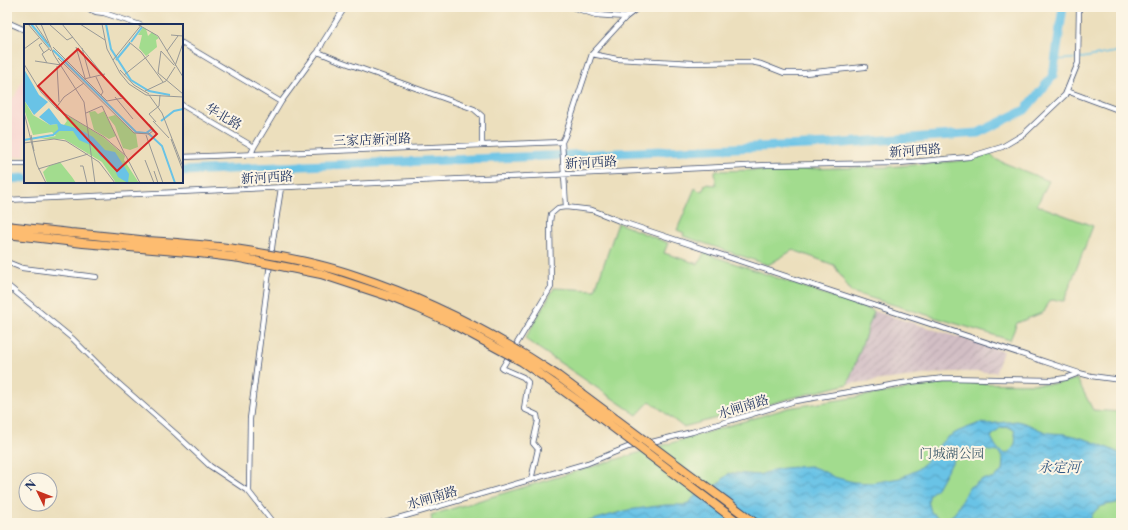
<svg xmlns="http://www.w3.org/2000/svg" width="1128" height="530" viewBox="0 0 1128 530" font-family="'Libre Caslon Text','Noto Serif SC',serif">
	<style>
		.built { fill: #f7d0ce }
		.industrial { fill: url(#industrial-furrows) }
		.green { fill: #a2dc8e; stroke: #5e8676 }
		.water { fill: url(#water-waves); stroke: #4279a2; fill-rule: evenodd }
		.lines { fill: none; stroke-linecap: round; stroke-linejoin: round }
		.stream { stroke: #69c3e6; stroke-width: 1.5 }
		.river { stroke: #69c3e6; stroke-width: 9 }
		.street-casing { stroke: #3a496c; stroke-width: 6 }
		.street { stroke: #fff; stroke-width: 4.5 }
		.highway-bridge-casing { stroke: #3a496c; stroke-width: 10; stroke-linecap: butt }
		.highway-bridge { stroke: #fdbc70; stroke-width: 8 }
		.labels { text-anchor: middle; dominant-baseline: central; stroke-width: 4; stroke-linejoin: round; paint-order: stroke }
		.street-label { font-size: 13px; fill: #1b2f5e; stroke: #fcf5e5 }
		.park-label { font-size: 13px; fill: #3d5a6a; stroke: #fcf5e5 }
		.water-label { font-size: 14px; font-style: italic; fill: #2e5480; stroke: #fcf5e5 }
		.inset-river { fill: none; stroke: #69c3e6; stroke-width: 2 }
		.inset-road { fill: none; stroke: #989997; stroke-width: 1 }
		.view { fill: #d62828; fill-opacity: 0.15; stroke: #d62828; stroke-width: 2 }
		.inset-edge { fill: none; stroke: #1b2f5e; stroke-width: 2 }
	</style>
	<defs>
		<pattern id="industrial-furrows" width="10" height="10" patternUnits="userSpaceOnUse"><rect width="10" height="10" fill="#d2bec4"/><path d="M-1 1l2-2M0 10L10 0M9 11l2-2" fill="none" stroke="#aa9ba2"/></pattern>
		<pattern id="water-waves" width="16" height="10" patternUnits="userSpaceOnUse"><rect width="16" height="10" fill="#69c3e6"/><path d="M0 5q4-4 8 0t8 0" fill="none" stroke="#569fbe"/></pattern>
	</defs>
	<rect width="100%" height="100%" fill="#fcf5e5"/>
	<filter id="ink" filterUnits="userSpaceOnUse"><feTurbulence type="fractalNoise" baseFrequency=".025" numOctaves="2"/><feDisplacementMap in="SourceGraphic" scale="8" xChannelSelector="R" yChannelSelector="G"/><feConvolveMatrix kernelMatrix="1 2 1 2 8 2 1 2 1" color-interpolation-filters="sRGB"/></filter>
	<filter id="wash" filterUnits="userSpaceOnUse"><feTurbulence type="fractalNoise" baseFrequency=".012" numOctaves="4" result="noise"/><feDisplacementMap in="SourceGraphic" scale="16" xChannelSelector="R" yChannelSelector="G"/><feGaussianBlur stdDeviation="0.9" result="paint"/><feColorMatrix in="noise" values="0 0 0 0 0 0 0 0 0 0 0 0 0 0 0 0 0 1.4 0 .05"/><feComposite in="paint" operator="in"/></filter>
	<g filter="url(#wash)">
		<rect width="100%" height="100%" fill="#ecdfbd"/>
		<path class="built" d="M 25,74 L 25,156 L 7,157 L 7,102 L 15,96 Z"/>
		<path class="industrial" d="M 874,311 L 1003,351 L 996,372 L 948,372 L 848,384 Z"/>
		<path class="green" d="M 990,153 L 997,160 L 1049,181 L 1037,205 L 1093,226 L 1064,301 L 1050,300 L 1044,312 L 1017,323 L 1010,340 L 851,292 L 834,265 L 793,250 L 768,265 L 683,236 L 684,233 L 677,230 L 695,188 L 699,191 L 703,190 L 705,184 L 716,185 L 715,171 L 888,167 L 969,160 Z
			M 618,223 L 668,243 L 664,253 L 698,264 L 704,253 L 874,311 L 848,384 L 796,397 L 683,427 L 650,401 L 637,415 L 525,339 L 554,288 L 595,290 Z
			M 1077,379 L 1093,410 L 1121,412 L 1121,523 L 432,523 L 431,515 L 788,408 L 946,383 L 1055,384 Z"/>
		<path class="water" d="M 1017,421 C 1028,423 1036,429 1046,432 C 1052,434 1059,433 1065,434 C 1086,438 1102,445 1121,454 L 1121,502 C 1105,506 1098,503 1090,519 L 1097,523 L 1084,523 L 1044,518 L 1019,523 L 928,523 L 926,521 L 920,520 L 917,523 L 583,523 L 628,510 L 666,505 L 684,505 L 690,502 L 694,497 L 718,484 L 728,474 L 735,473 L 759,475 L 773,470 L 784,468 L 810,466 L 821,470 L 834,477 L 853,482 L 872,483 L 900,478 L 915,471 L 925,463 L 942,442 L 948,437 L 959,431 L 980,423 L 986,424 ZM 1009,427 L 1014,430 C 1017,441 1016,449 1005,454 C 997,450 995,445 991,437 L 1000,428 ZM 976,449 L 999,452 L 1003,460 L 1002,471 L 993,479 L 983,479 L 968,488 L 955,513 L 950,517 L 940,519 L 931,512 L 928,501 L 930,494 L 937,488 L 947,470 L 956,457 L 963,451 Z"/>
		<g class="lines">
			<path class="stream" d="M 1055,60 L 1082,58 L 1121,51"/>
			<path class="river" d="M 182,171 L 831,144 L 978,133 L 1025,110 L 1053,76 L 1063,7
				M 7,179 L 25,178"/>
		</g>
	</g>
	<g filter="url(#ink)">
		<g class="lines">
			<g class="street-casing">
				<path id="street" d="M 84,7 L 96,12 L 104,13 L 140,25
					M 572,7 L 596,15 L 626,17
					M 7,22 L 25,30
					M 182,43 L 281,102
					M 318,52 L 340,61 L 474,109 L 482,116 L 482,145
					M 592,54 L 617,59 L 693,63 L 751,62 L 761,64 L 784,73 L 805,73 L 865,67
					M 1067,91 L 1121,111
					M 182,105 L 254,147
					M 562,142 L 565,136 L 592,54 L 626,17 L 639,7
					M 562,142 L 566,207
					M 251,154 L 254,147 L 281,102 L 316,54 L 318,52 L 323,42 L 345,7
					M 182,157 L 562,142
					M 7,164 L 25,164
					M 7,200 L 767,165 L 899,163 L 969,157 L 1002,147 L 1024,134 L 1065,95 L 1078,63 L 1079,7
					M 7,262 L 22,268 L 96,277
					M 7,285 L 73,339 L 110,376 L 176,434 L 210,466 L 249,492
					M 7,298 L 10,288
					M 648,443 L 692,432 L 795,401 L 909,382 L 945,378 L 1052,380 L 1066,378 L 1079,373 L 1091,376 L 1121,380
					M 531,480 L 538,449 L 533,443 L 538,421 L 537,415 L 524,409 L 528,382 L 523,377 L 502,368 L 551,287 L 550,222 L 551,214 L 558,208 L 566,207 L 592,210 L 622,222 L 1079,373
					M 271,523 L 270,519 L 249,492 L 250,419 L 273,240 L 281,188
					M 381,523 L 588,463 L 628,447 L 637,445"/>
			</g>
			<use href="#street" class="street"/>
			<g class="highway-bridge-casing">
				<path id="highway-bridge" d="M 7,226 C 28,229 49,230 70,233 C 96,235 122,238 148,241 C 179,243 210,245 241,250 C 280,256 319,263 356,276 C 429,300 495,334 558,376 L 755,523
					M 7,234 L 83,243 L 199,253 L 240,258 L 321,274 L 388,296 L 418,308 L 451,323 L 521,361 L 553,383 L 593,412 L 739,523"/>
			</g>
			<use href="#highway-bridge" class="highway-bridge"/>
		</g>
	</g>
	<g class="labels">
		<g class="street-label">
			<text transform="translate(224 116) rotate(30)">华北路</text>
			<text transform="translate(372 139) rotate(-2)">三家店新河路</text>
			<text transform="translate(915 150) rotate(-4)">新河西路</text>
			<text transform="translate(591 162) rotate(-3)">新河西路</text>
			<text transform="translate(267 177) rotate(-3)">新河西路</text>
			<text transform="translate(743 406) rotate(-17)">水闸南路</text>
			<text transform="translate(432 497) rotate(-16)">水闸南路</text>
		</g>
		<g class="park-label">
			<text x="952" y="453">门城湖公园</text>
		</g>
		<g class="water-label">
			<text transform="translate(1059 467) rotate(1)">永定河</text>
		</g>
	</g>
	<g transform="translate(24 24)">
		<rect width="159" height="159" fill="#ecdfbd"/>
		<path d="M 119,3 L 122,5 L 124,12 L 128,8 L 135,14 L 132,16 L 133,23 L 122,32 L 115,24 L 118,11 L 114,11 ZM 0,76 L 9,91 L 26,101 L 33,100 L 37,105 L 43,97 L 41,93 L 46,93 L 79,113 L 101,132 L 100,136 L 115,159 L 92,159 L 78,138 L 40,115 L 16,115 L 32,112 L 28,108 L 9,111 L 0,85 ZM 71,87 L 74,90 L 80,87 L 92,112 L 85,115 L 70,106 L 65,88 ZM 91,91 L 112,110 L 114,123 L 106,126 L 99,124 L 91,102 L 84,93 ZM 36,138 L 48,153 L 52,159 L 23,159 L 19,148 L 25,142 Z" fill="#a2dc8e"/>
		<path d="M 0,45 L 15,71 L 24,78 L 10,91 L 0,76 ZM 25,84 L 37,100 L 55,105 L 69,113 L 81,126 L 91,128 L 105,150 L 104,159 L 94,153 L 88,140 L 76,132 L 71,123 L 55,116 L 49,107 L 35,107 L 33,100 L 26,101 L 15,93 Z" fill="#69c3e6"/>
		<path class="inset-river" d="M 7,0 L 26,23M 82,0 L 87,25 L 107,56 L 125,67 L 146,71M 107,18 L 118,3M 29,26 L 112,108 L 122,109 L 128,105M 92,36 L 106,19M 137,97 L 150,87 L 159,85M 123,108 L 138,122 L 151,159M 0,116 L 29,111 L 36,105"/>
		<path class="inset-road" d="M 4,0 L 27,27M 11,0 L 24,19M 17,0 L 30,31 L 60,78 L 71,159M 25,0 L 43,16 L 49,13M 38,0 L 97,73M 56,0 L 81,16M 78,0 L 83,25 L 96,49 L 105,60 L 122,71 L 159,73M 113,0 L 134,12 L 159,53M 147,11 L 159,12M 105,18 L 117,28 L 139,58M 18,19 L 15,21 L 20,29M 29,23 L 83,77M 52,23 L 61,54M 58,24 L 66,53M 0,25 L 15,14M 137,27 L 134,49 L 159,70M 137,27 L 150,41M 143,27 L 154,12M 34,34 L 110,109 L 125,110 L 130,106 L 125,100M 89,36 L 118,0M 11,37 L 37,41M 23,39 L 18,30 L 25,25M 0,40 L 17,68 L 33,85 L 80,113 L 102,132 L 116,159M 33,42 L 35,78M 151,42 L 159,19M 96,46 L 110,61 L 125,70M 100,51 L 125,31M 72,53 L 79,68 L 77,71M 60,55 L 81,50M 121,67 L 142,57 L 151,43M 125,71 L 138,89 L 159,143M 91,73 L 109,95M 83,77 L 99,74 L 124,100M 32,84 L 40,73 L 60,59M 0,88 L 13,141 L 22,159M 62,89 L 78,82 L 101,131M 129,97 L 145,114M 132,98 L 125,90 L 135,82 L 136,71M 7,111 L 10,127M 122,111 L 139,159M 147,115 L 159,147M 0,119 L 30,115 L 42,117 L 75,138 L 91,159M 121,136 L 130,159M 56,142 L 59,142 L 63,159M 14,145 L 64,130M 130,147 L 134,159"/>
		<path class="view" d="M 54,25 L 133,110 L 93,147 L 14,62 Z"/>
		<rect width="159" height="159" class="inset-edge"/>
	</g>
	<rect width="1128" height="530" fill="none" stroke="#fcf5e5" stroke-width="24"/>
	<g transform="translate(38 492) rotate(313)"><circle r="19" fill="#fcf5e5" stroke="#a2a6af"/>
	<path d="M0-3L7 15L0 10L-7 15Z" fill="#c8321e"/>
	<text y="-6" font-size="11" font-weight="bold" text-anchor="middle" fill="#1b2f5e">N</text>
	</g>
</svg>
